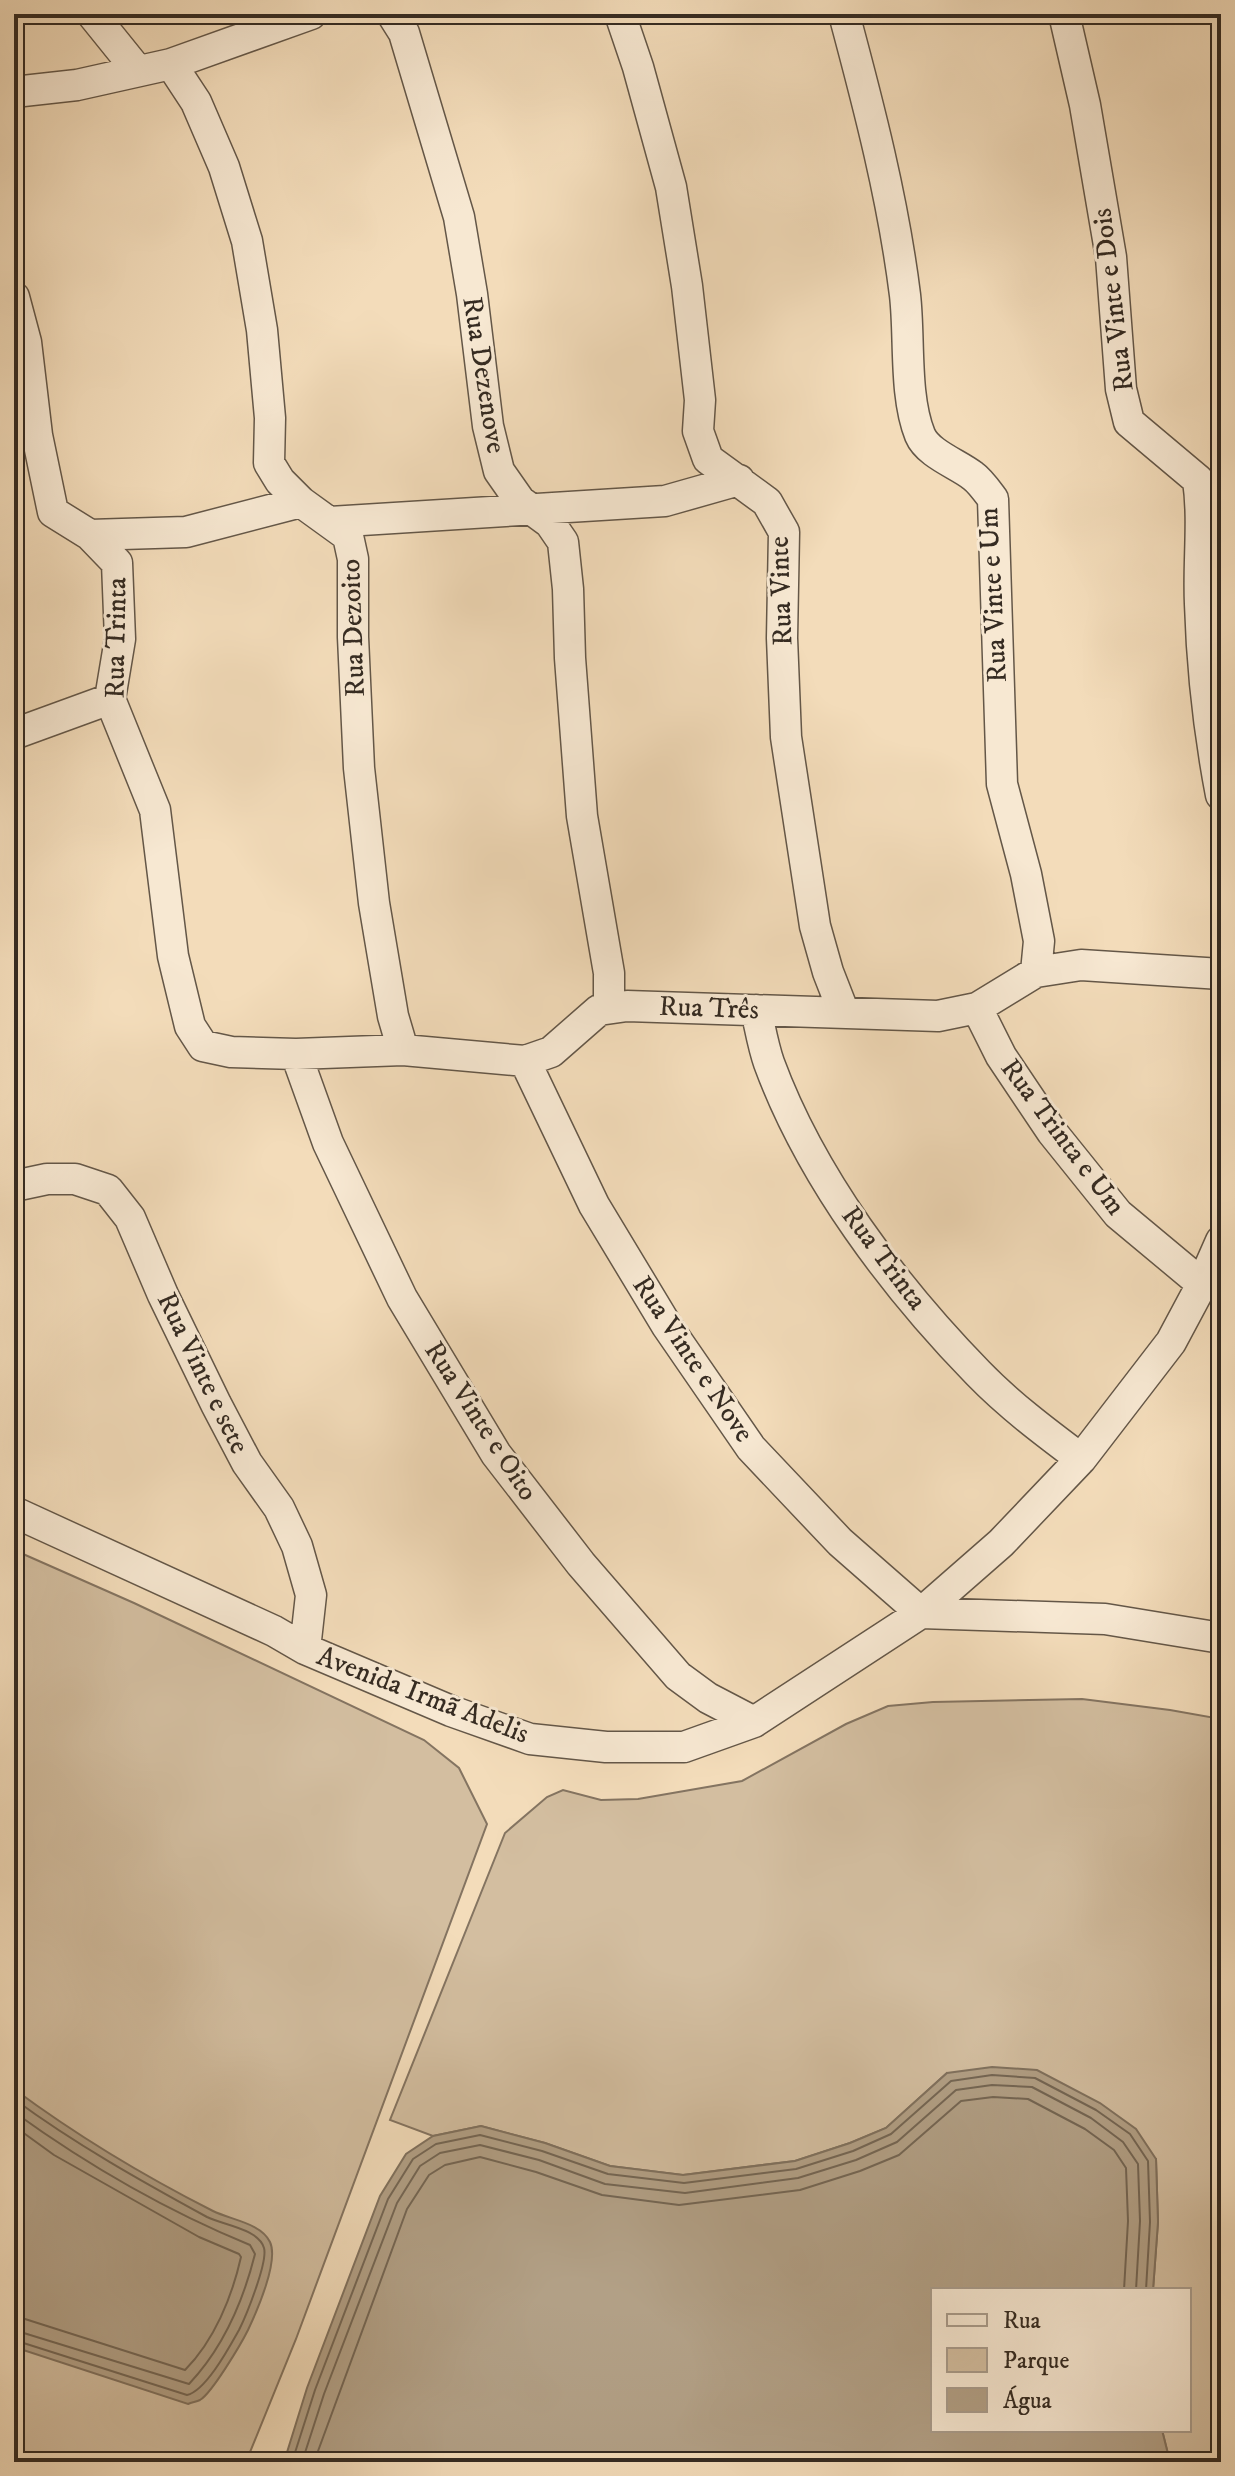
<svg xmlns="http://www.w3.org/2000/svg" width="1235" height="2476" viewBox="0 0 1235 2476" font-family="'IM FELL DW Pica',serif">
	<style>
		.green { fill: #d3bea0; stroke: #847461; stroke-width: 2 }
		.water { fill: #b2a086; stroke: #80715e; stroke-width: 2 }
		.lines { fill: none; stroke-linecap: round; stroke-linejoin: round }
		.shore { stroke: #746654; stroke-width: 2 }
		.minor-casing { stroke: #645748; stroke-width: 33 }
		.minor { stroke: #f7e8d2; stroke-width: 30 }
		.shaded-wall { fill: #6a5e4f; stroke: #352b22; stroke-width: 2 }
		.labels { text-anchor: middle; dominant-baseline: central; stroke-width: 6; stroke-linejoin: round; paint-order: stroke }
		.street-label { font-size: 28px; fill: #352b22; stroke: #f7e8d2 }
	</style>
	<rect width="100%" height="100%" fill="#f3dcba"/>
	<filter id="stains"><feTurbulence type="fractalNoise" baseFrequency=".0025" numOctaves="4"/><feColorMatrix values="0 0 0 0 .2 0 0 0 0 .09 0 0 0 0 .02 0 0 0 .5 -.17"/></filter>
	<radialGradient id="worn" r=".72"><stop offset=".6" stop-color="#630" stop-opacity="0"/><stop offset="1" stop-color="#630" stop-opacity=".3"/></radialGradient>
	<path class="green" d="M 14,1550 L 134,1603 L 424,1740 L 459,1768 L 487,1824 L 296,2339 L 246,2462 L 14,2462 Z
		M 1082,1699 L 1170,1710 L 1221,1719 L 1221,2462 L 1170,2462 L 1162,2430 L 1189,2430 L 1189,2290 L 1153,2290 L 1158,2222 L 1156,2159 L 947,2073 L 886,2128 L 850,2143 L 795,2161 L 683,2175 L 610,2166 L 545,2143 L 481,2126 L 433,2136 L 390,2120 L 505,1833 L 547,1797 L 563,1790 L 601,1800 L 638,1799 L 742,1781 L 846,1724 L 888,1706 L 933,1702 Z"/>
	<path class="water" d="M 992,2067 L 1037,2070 L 1100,2103 L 1136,2129 L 1156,2159 L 1158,2222 L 1153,2290 L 933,2290 L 933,2430 L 1162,2430 L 1170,2462 L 284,2462 L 307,2388 L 380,2196 L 406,2154 L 433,2136 L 481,2126 L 545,2143 L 610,2166 L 683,2175 L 795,2161 L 850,2143 L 886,2128 L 947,2073 Z
		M 14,2089 C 76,2135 144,2176 213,2211 C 231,2220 261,2223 270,2242 C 279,2261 257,2311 248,2330 C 241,2344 212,2393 200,2400 C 196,2402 192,2402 188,2404 L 14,2347 Z"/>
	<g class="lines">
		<path class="shore" d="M 14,2099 C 75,2144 141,2181 207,2217 C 223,2225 259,2229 264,2248 C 268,2262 246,2316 239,2330 C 230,2346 206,2391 187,2395 L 14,2340
			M 14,2112 C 86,2164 167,2211 250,2245 L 255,2254 C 243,2302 223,2348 189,2384 L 14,2330
			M 14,2126 L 54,2155 L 199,2237 L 239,2254 L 241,2257 C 232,2297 214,2341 185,2370 L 25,2319 L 14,2318
			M 292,2462 L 315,2390 L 388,2199 L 413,2159 L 436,2144 L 480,2135 L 542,2151 L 608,2174 L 684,2183 L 796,2169 L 853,2151 L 891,2134 L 951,2081 L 992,2075 L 1035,2078 L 1096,2110 L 1130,2134 L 1148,2161 L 1150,2222 L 1146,2290
			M 302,2462 L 324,2394 L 397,2203 L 420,2166 L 440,2153 L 480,2145 L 539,2160 L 605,2184 L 685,2193 L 798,2178 L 856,2160 L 897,2142 L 956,2090 L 992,2085 L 1032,2087 L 1091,2118 L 1123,2142 L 1138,2164 L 1140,2221 L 1136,2290
			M 314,2462 L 407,2209 L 429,2175 L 445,2165 L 480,2157 L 536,2172 L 602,2195 L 679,2205 L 800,2190 L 860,2171 L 899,2155 L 961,2101 L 993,2097 L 1028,2099 L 1085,2129 L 1114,2150 L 1126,2168 L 1128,2221 L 1124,2290"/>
		<g class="minor-casing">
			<path id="minor" d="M 92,14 L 138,71
				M 392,14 L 404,33 L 459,217 L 472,294 L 488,426 L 499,471 L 520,501 L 550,523 L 563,542 L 568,589 L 570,658 L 582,816 L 609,973 L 609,1008
				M 620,14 L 638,67 L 671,187 L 687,286 L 700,400 L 698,431 L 708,459 L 767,502 L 784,532 L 782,638 L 786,737 L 815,926 L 828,972 L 844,1013
				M 844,14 C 869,107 893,199 905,295 C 910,338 904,395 920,435 C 928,454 958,464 973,476 C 980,481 987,491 993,499 L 1002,784 L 1026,874 L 1039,941 L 1036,972
				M 1064,14 L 1085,105 L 1111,257 L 1121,389 L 1129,422 L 1198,480 C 1204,521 1198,562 1200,604 C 1202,669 1209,732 1221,795
				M 171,64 L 196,102 L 224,167 L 247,241 L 262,330 L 270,418 L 269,463 L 280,481 L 301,502 L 348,536 L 353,559 L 353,637 L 359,768 L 374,903 L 393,1016 L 403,1050
				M 14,92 L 77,85 L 171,64 L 311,14
				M 14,297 L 26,342 L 37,435 L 53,512 L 90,535 L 117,563 L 120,639 L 110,699 L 155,810 L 173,956 L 190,1026 L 203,1046 L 231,1052 L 296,1054 L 403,1050 L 525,1061 L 551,1052 L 599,1010 L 627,1006 L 938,1016 L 977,1008 L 1036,972 L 1081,965 L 1221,974
				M 330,522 L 665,501 L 739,480
				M 90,535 L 186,532 L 301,502
				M 14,734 L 110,699
				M 977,1008 L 1001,1056 L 1052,1132 L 1118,1214 L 1202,1284
				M 756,1010 C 760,1027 763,1046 769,1063 C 811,1177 894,1287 978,1373 C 1009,1405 1045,1432 1081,1459
				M 296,1054 L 328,1143 L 402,1298 L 496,1454 L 581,1564 L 678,1676 L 708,1698 L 754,1722
				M 525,1061 L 594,1205 L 667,1326 L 751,1448 L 840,1542 L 921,1613
				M 14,1186 L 47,1179 L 75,1179 L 108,1190 L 130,1218 L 163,1295 L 216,1404 L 247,1463 L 279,1508 L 297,1546 L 311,1595 L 305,1649
				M 14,1512 L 274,1631 L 305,1649 L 451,1711 L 530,1739 L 606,1747 L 684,1747 L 754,1722 L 921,1613 L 1001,1543 L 1081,1459 L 1171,1342 L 1202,1284 L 1221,1241
				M 921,1613 L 1105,1619 L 1221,1638"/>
		</g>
		<use href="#minor" class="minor"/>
	</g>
	<path class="shaded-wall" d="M 18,648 L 18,663 L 14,664 L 14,649 Z"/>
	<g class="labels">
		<g class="street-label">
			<text transform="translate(1113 300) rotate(-97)">Rua Vinte e Dois</text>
			<text transform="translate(484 375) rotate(81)">Rua Dezenove</text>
			<text transform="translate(781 591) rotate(-92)">Rua Vinte</text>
			<text transform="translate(993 595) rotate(-93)">Rua Vinte e Um</text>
			<text transform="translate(353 628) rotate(-92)">Rua Dezoito</text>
			<text transform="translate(116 638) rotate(-89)">Rua Trinta</text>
			<text transform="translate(709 1008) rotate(2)">Rua Três</text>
			<text transform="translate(1063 1137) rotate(53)">Rua Trinta e Um</text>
			<text transform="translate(884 1258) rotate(53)">Rua Trinta</text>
			<text transform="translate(693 1359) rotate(56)">Rua Vinte e Nove</text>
			<text transform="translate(203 1373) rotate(64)">Rua Vinte e sete</text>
			<text transform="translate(481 1421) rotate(57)">Rua Vinte e Oito</text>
			<text transform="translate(423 1695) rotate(21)">Avenida Irmã Adelis</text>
		</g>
	</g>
	<rect width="1235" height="2476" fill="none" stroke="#f3dcba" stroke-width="48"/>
	<rect x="16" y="16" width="1203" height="2444" fill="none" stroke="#352b22" stroke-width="4"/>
	<rect x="24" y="24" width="1187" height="2428" fill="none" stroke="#352b22" stroke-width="2"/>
	<rect x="931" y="2288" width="260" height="144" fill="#f7e8d2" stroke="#a99c8c" stroke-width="2"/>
	<rect x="947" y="2314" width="40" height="12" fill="#f7e8d2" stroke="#a99c8c" stroke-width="2"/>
	<text x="1003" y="2328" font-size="24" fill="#352b22">Rua</text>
	<rect x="947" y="2348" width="40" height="24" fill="#d3bea0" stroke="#a99c8c" stroke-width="2"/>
	<text x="1003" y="2368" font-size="24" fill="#352b22">Parque</text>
	<rect x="947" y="2388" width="40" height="24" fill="#b2a086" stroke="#a99c8c" stroke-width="2"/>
	<text x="1003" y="2408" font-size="24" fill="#352b22">Água</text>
	<rect width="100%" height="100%" filter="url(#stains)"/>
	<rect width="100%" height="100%" fill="url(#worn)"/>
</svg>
